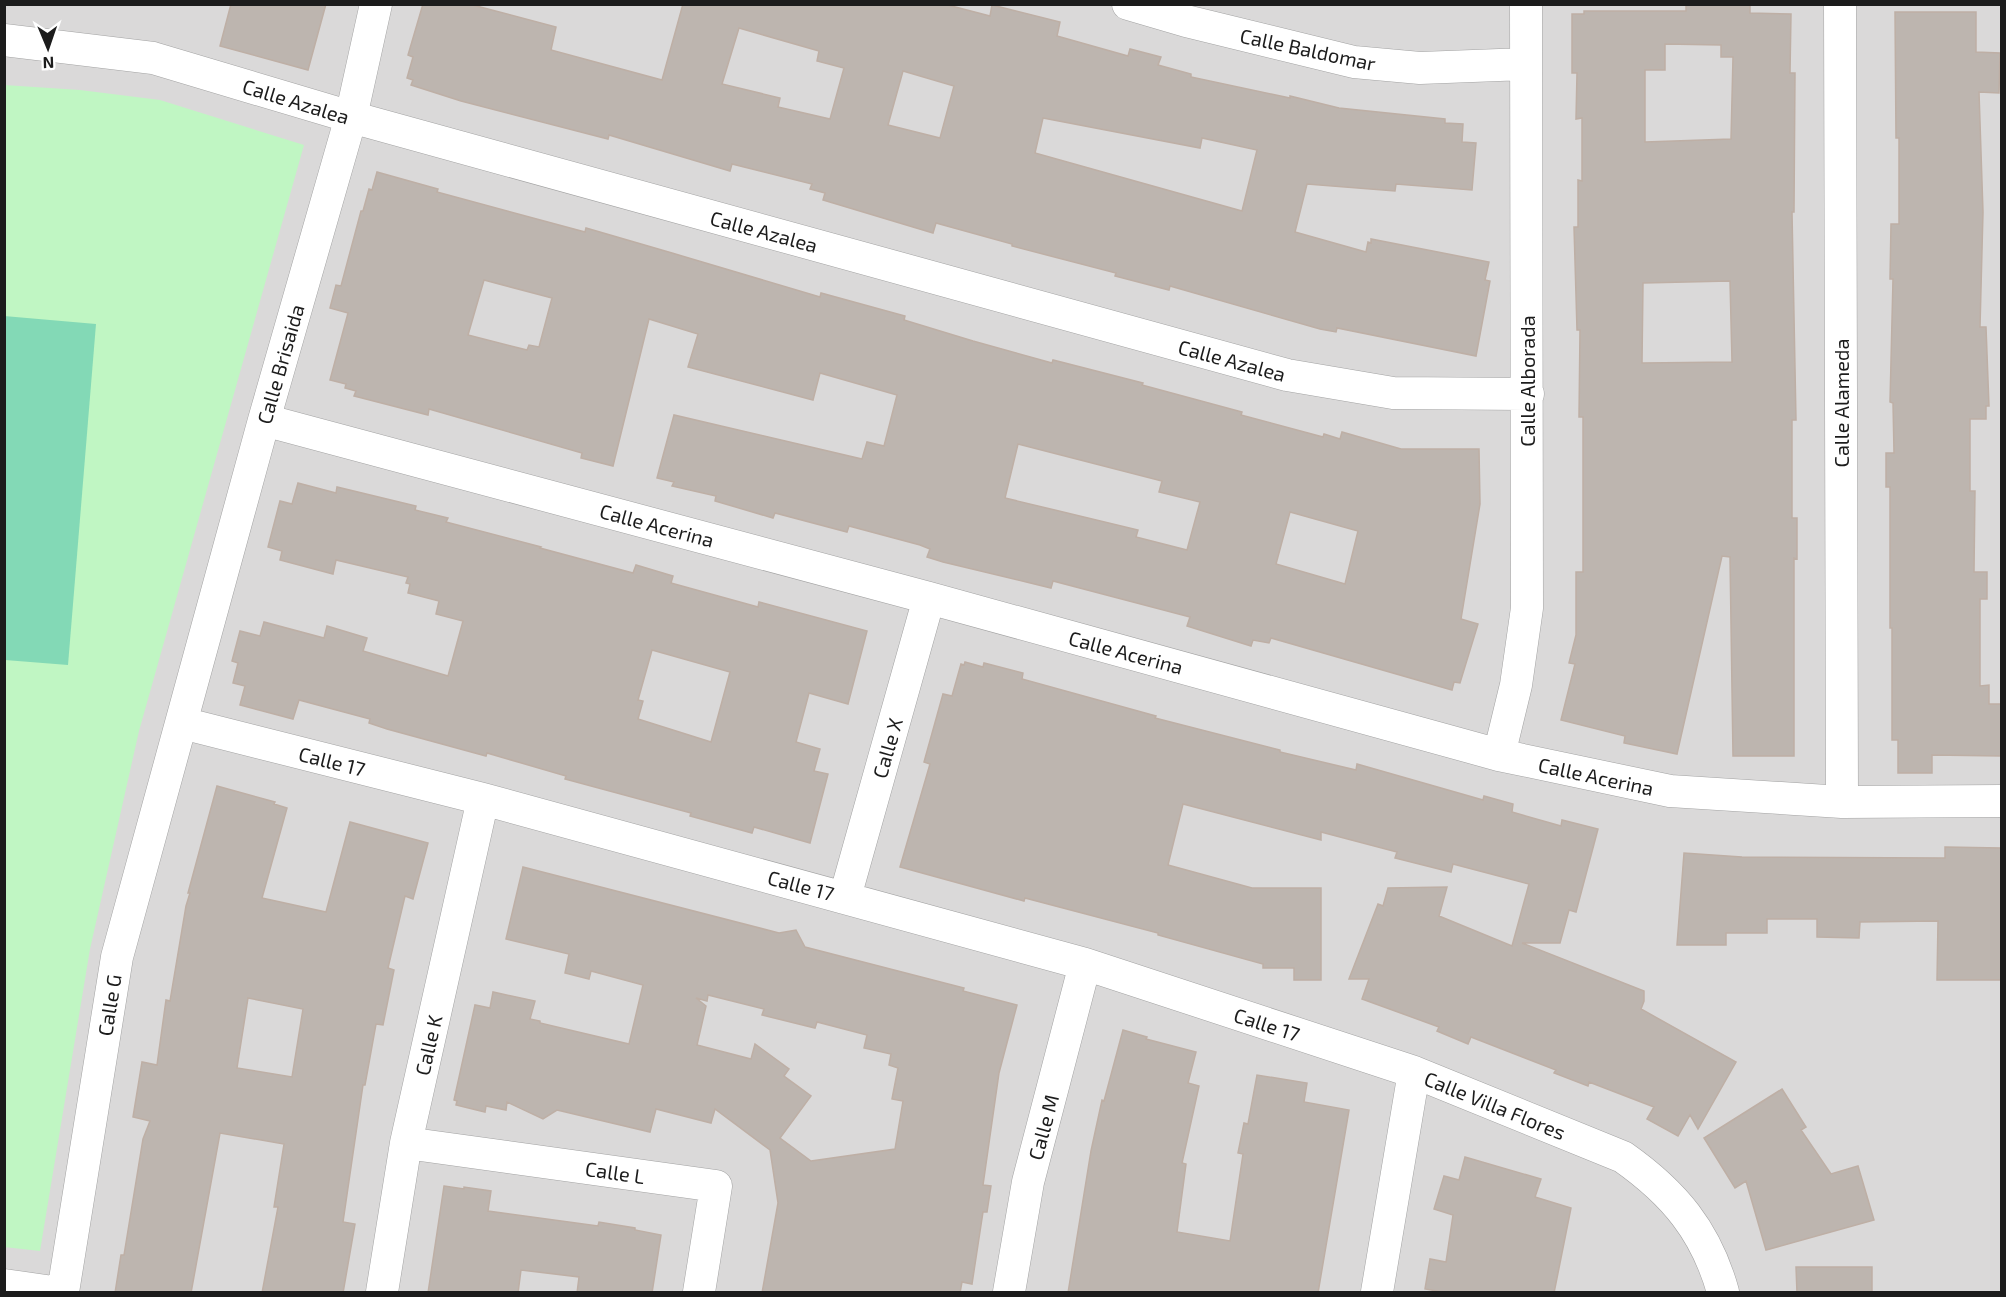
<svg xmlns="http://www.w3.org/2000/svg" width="2006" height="1297" viewBox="0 0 2006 1297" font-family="'Exo 2',sans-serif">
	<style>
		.residential { fill: #dad9d9 }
		.park { fill: #c0f6c3 }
		.pitch { fill: #83d9b6 }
		.building { fill: #bdb5af; stroke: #beafa5; stroke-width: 1.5; fill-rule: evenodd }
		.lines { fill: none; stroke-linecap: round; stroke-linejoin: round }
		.street-casing { stroke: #a3a3a3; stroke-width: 33 }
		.street { stroke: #fff; stroke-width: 32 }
		.labels { text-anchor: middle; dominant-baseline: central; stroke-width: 4.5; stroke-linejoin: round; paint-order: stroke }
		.street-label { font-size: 20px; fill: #1c1c1c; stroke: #fff }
	</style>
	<rect width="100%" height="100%" fill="#ede9e2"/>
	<path class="residential" d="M 5,5 L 2001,5 L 2001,1292 L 5,1292 Z"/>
	<path class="park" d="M 4,85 L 80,90 L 160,100 L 304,145 L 139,731 L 90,949 L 40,1251 L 4,1247 Z"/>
	<path class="pitch" d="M 4,316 L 96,324 L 68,665 L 5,660 Z"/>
	<path class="building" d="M 231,4 L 326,4 L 308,70 L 220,46 Z
		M 423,4 L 469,4 L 556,27 L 551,50 L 662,80 L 683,4 L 944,4 L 990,16 L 992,5 L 1060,22 L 1057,36 L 1128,56 L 1130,49 L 1161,57 L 1158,65 L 1191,74 L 1191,77 L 1290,98 L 1290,96 L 1339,108 L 1445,119 L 1445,123 L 1463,124 L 1462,142 L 1476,143 L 1472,190 L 1396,184 L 1395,191 L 1307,184 L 1295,232 L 1366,252 L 1368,242 L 1371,243 L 1371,239 L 1489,262 L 1485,280 L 1490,281 L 1476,356 L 1337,328 L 1336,332 L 1320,329 L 1170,286 L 1169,290 L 1115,276 L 1116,273 L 1012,246 L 1012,244 L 936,223 L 933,233 L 823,200 L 825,193 L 810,189 L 812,184 L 732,164 L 730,171 L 609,135 L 608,139 L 461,101 L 411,85 L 413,80 L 407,78 L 413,57 L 408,55 ZM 739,28 L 819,51 L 817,61 L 844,68 L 830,119 L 778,107 L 780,98 L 722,84 ZM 903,71 L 954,86 L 940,138 L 888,125 ZM 1043,118 L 1200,148 L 1202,138 L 1257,150 L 1242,211 L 1035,153 Z
		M 1686,4 L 1750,4 L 1750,13 L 1791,14 L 1790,73 L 1795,73 L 1794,212 L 1792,212 L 1796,420 L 1792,420 L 1792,518 L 1797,518 L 1797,559 L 1794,558 L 1794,756 L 1733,756 L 1730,557 L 1722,556 L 1677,754 L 1624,743 L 1625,736 L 1561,720 L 1575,664 L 1569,663 L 1576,635 L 1576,572 L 1583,572 L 1583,417 L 1579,417 L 1580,330 L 1577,330 L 1574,227 L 1578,227 L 1578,180 L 1582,181 L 1582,118 L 1576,119 L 1577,73 L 1572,73 L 1572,14 L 1584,14 L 1584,11 L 1686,11 ZM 1665,44 L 1721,45 L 1721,57 L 1733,57 L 1731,139 L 1645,142 L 1645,70 L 1665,70 ZM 1730,281 L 1732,362 L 1642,363 L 1643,283 Z
		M 1895,12 L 1976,12 L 1976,52 L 2000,53 L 1999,93 L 1979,92 L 1983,212 L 1980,327 L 1986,327 L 1989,406 L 1986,406 L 1986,419 L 1970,419 L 1970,491 L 1975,491 L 1974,572 L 1987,572 L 1987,599 L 1980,599 L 1980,686 L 1989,685 L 1989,704 L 2001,704 L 2001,756 L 1932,755 L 1932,773 L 1898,773 L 1898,740 L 1892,740 L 1892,628 L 1890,628 L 1890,487 L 1886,487 L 1886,453 L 1894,453 L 1893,403 L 1890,402 L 1893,279 L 1890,279 L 1891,224 L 1899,224 L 1899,138 L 1896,138 Z
		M 377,172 L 438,189 L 437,192 L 585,232 L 586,228 L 672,253 L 820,297 L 821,293 L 905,316 L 904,320 L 973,341 L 1052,363 L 1053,360 L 1143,383 L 1142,385 L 1242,412 L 1241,415 L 1323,437 L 1324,434 L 1340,439 L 1342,432 L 1401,449 L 1479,449 L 1480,504 L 1461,619 L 1478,624 L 1460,683 L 1454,682 L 1452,690 L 1271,638 L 1269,643 L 1253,640 L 1251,646 L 1187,626 L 1190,617 L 1053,581 L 1051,588 L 943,562 L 927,557 L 930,549 L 920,545 L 849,526 L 847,532 L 775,513 L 773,518 L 715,501 L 716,496 L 672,486 L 674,482 L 657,478 L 674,415 L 862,459 L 867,442 L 884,446 L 897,395 L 820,373 L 813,400 L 688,367 L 698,334 L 649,319 L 613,466 L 581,458 L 582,453 L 429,409 L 428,415 L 354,396 L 356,391 L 345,388 L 346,384 L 330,380 L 348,313 L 330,308 L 336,285 L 341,286 L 361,211 L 363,211 L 369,189 L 372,190 ZM 484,280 L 552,298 L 539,347 L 529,345 L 527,350 L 468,335 ZM 1018,444 L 1162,481 L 1159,492 L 1200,502 L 1187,550 L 1136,537 L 1138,530 L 1005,498 ZM 1290,512 L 1358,531 L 1345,584 L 1276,564 Z
		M 298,483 L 336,493 L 337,487 L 416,506 L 415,510 L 448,518 L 446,522 L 541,547 L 540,548 L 633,573 L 636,565 L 673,576 L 671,583 L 758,607 L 759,602 L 867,631 L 848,704 L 809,693 L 796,742 L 820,749 L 814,771 L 828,774 L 810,843 L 754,827 L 752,833 L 690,816 L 691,813 L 565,779 L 566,776 L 487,753 L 486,756 L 387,729 L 369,723 L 370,719 L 299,700 L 293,719 L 240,705 L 245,686 L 233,683 L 238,663 L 232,661 L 240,631 L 260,636 L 264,622 L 324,638 L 327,626 L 367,638 L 363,651 L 448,676 L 463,621 L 436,614 L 439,601 L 408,593 L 410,584 L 406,583 L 408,577 L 336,560 L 333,574 L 280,560 L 282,551 L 268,547 L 280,501 L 292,504 ZM 652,650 L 730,672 L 711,742 L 638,719 L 643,701 L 638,700 Z
		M 965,662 L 983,667 L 984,663 L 1023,673 L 1022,679 L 1156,716 L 1155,718 L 1280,750 L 1280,752 L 1356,770 L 1357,764 L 1483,800 L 1484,796 L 1513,804 L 1512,812 L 1561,826 L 1562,820 L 1598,829 L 1576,912 L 1569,910 L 1560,943 L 1522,943 L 1644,991 L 1644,1001 L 1641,1009 L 1736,1062 L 1698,1129 L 1690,1115 L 1678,1136 L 1647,1119 L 1654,1107 L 1589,1082 L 1588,1086 L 1554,1073 L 1556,1070 L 1471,1037 L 1468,1044 L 1437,1031 L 1439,1027 L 1362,999 L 1369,979 L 1349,979 L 1378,904 L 1383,906 L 1388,888 L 1447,887 L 1439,916 L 1512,946 L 1529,884 L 1453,864 L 1451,872 L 1395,858 L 1397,852 L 1321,832 L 1321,840 L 1183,804 L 1168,865 L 1252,888 L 1321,888 L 1321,980 L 1294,980 L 1294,968 L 1263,968 L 1263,964 L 1158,935 L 1158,933 L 1025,898 L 1024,901 L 900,867 L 930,764 L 924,762 L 943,694 L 952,696 L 961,664 L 964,665 Z
		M 217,786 L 275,802 L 274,804 L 287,808 L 262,898 L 326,912 L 350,822 L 428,843 L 413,899 L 405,896 L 388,968 L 394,970 L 383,1025 L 376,1024 L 365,1085 L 363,1085 L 343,1222 L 355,1224 L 343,1293 L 262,1293 L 278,1207 L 274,1207 L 284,1144 L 220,1133 L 191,1293 L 115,1293 L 121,1255 L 124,1255 L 143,1139 L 150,1121 L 133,1117 L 142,1062 L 157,1065 L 166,1000 L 170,1001 L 186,906 L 190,893 L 188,893 ZM 248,998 L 303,1009 L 292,1077 L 237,1068 Z
		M 1945,847 L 2001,848 L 2001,980 L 1937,980 L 1938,921 L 1860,922 L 1859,938 L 1817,937 L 1817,919 L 1767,919 L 1767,933 L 1726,933 L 1726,945 L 1677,945 L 1684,853 L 1742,857 L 1945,858 Z
		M 523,867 L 779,933 L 796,930 L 805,947 L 964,988 L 963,991 L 1017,1005 L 999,1073 L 983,1185 L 991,1186 L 987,1212 L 983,1212 L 972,1284 L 962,1282 L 960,1293 L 762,1293 L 778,1203 L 770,1150 L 715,1109 L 711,1123 L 656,1109 L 650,1132 L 557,1110 L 543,1119 L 507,1102 L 506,1110 L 486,1106 L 485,1112 L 456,1105 L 457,1101 L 454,1100 L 475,1005 L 490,1008 L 493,992 L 535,1001 L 530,1019 L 540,1021 L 540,1023 L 629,1044 L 643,985 L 591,971 L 589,979 L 565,973 L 569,954 L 506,939 ZM 708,995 L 764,1009 L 762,1015 L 815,1028 L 817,1022 L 867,1035 L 864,1048 L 891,1054 L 889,1065 L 898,1068 L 892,1099 L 903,1101 L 895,1149 L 811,1161 L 780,1138 L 811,1096 L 784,1076 L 789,1069 L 755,1044 L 751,1059 L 697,1045 L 706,1006 L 696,998 L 707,1001 Z
		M 1123,1030 L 1147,1037 L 1146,1039 L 1196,1052 L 1188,1083 L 1199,1086 L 1182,1163 L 1186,1164 L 1177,1232 L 1230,1241 L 1243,1154 L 1238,1153 L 1244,1123 L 1248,1124 L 1257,1075 L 1307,1083 L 1304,1102 L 1349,1110 L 1318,1293 L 1068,1293 L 1091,1151 L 1102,1100 L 1104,1101 Z
		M 1782,1089 L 1806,1127 L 1801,1130 L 1831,1174 L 1858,1166 L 1874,1220 L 1766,1250 L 1746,1181 L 1735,1188 L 1704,1138 Z
		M 1465,1157 L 1541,1179 L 1535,1197 L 1571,1208 L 1554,1293 L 1448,1293 L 1425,1289 L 1430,1259 L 1446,1262 L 1453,1215 L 1434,1209 L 1444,1176 L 1459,1180 Z
		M 444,1186 L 464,1189 L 464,1187 L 491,1191 L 488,1211 L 598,1226 L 599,1222 L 635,1228 L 635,1230 L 661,1235 L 652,1293 L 577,1293 L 579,1277 L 521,1270 L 518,1293 L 428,1293 Z
		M 1796,1267 L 1872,1267 L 1872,1293 L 1797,1293 Z"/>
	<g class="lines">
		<g class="street-casing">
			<path id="street" d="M 1128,4 L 1186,21 L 1354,62 L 1420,68 L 1526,64
				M 1840,4 L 1842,802
				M 4,40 L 153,58 L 351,117 L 1287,375 L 1393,393 L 1528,394
				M 264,420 L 929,598 L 1499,755 L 1670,791 L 1842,802 L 2002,801
				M 182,723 L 483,799 L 1085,964 L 1414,1072 L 1623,1157 C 1674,1193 1706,1231 1723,1292
				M 1499,755 L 1516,685 L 1527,608 L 1526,4
				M 845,897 L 929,598
				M 406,1143 L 716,1186 L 699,1292
				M 4,1285 L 53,1292
				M 63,1292 L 117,957 L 264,420 L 351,117 L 376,4
				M 382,1292 L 406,1143 L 483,799
				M 1009,1292 L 1028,1182 L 1085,964
				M 1377,1292 L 1414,1072"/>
		</g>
		<use href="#street" class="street"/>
	</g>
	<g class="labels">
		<g class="street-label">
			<text transform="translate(1308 49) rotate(12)">Calle Baldomar</text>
			<text transform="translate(296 101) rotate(17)">Calle Azalea</text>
			<text transform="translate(764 231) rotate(15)">Calle Azalea</text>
			<text transform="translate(1232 360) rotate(15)">Calle Azalea</text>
			<text transform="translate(280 364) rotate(-74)">Calle Brisaida</text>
			<text transform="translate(1527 381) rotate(-90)">Calle Alborada</text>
			<text transform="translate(1841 403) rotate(-90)">Calle Alameda</text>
			<text transform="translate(657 525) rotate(15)">Calle Acerina</text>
			<text transform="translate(1126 652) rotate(15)">Calle Acerina</text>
			<text transform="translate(887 748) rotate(-74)">Calle X</text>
			<text transform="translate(332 761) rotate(14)">Calle 17</text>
			<text transform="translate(1596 776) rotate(12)">Calle Acerina</text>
			<text transform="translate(801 885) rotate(15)">Calle 17</text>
			<text transform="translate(109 1005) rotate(-81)">Calle G</text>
			<text transform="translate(1267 1024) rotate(18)">Calle 17</text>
			<text transform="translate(428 1045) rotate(-77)">Calle K</text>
			<text transform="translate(1495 1105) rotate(22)">Calle Villa Flores</text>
			<text transform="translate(1043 1127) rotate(-75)">Calle M</text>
			<text transform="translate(615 1172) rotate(8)">Calle L</text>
		</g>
	</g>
	<rect width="2006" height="1297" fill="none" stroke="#1c1c1c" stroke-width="12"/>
	<g transform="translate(48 48) rotate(178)" stroke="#ffffff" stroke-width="4.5" paint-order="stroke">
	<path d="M0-4.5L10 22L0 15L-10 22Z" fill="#1c1c1c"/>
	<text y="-9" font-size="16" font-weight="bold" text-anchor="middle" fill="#1c1c1c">N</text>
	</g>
</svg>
